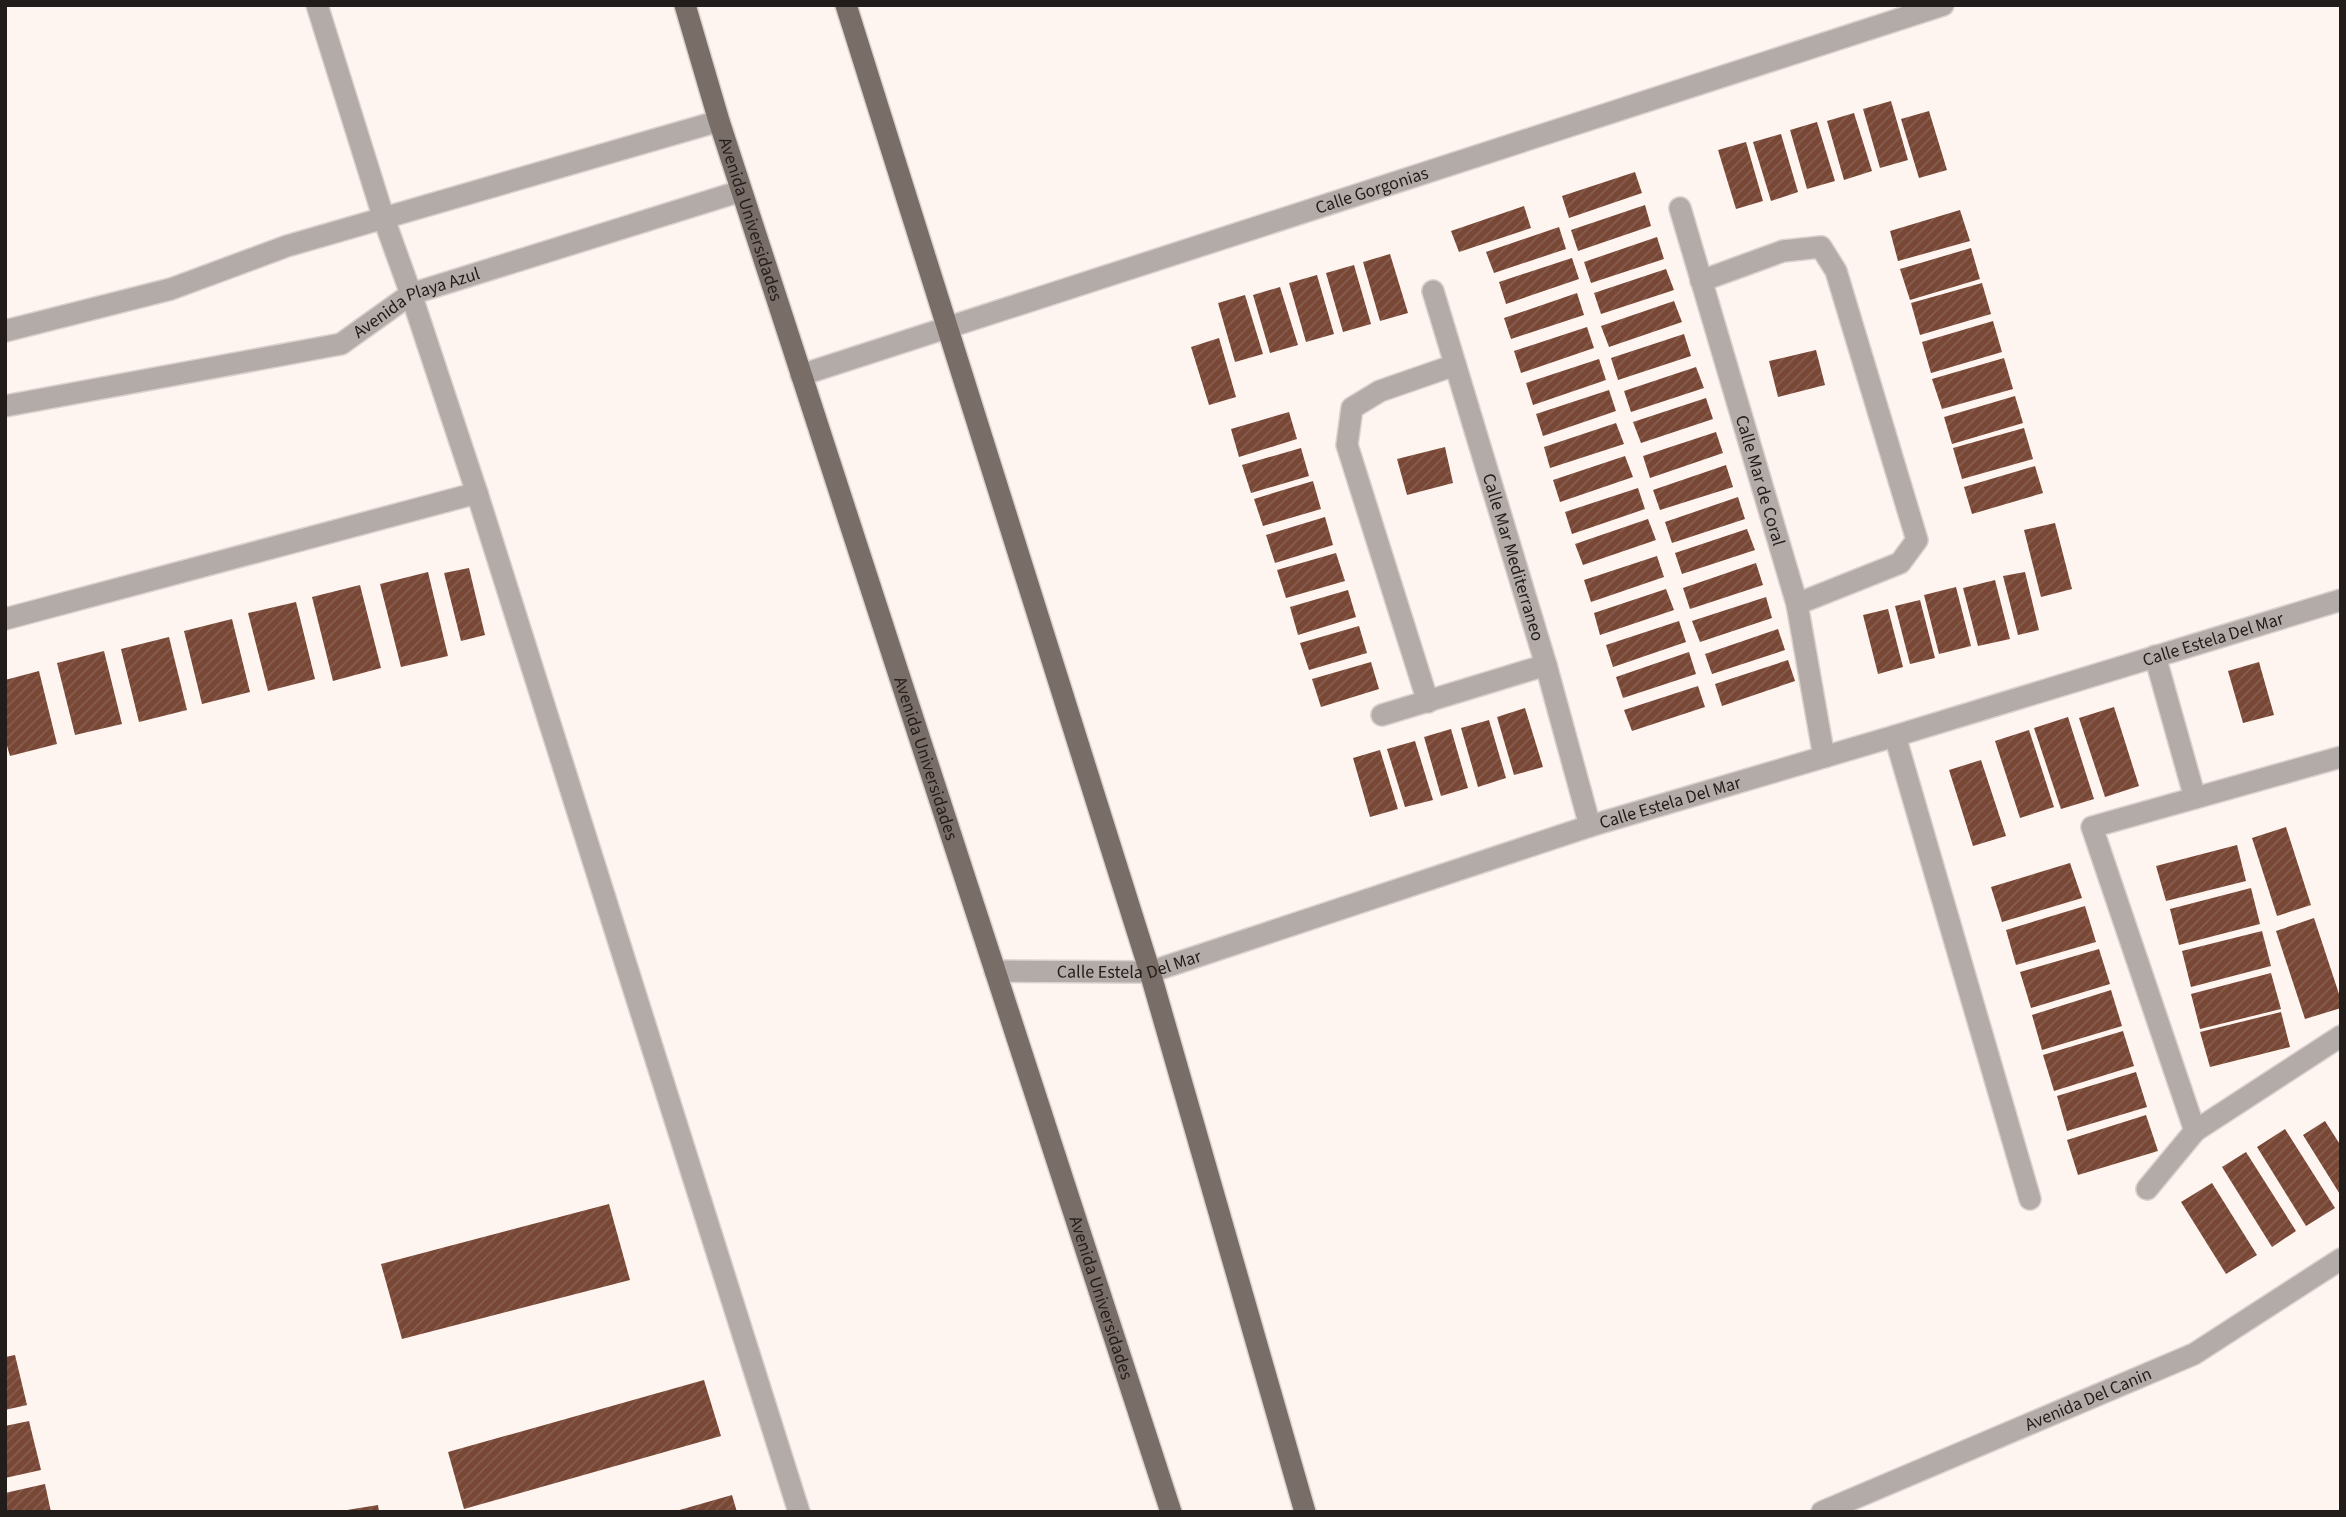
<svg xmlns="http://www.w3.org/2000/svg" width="2346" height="1517" viewBox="0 0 2346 1517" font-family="'Source Sans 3',sans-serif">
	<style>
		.building { fill: url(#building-hatch) }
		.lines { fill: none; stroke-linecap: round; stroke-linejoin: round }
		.minor-casing { stroke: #dbd1ce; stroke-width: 24 }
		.major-casing { stroke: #dbd1ce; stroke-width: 24 }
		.minor { stroke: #b2aba8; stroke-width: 21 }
		.major { stroke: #796d68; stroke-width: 21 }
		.labels { text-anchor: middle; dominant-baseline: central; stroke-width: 7; stroke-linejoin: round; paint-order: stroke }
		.street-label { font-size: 18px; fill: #221c1a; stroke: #fff }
	</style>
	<defs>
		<pattern id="building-hatch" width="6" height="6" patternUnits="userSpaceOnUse" patternTransform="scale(1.75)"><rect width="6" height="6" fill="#784735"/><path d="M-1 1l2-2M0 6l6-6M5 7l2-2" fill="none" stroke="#865e50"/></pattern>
	</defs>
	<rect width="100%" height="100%" fill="#fef4f0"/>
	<path class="building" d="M 1891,101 L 1908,160 L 1880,168 L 1863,109 Z
		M 1929,111 L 1947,170 L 1919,178 L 1901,119 Z
		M 1854,113 L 1872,171 L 1844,180 L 1827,121 Z
		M 1817,122 L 1835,181 L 1807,189 L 1790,130 Z
		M 1781,134 L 1798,192 L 1771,201 L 1753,142 Z
		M 1746,142 L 1763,201 L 1736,209 L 1718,150 Z
		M 1635,172 L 1642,193 L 1569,218 L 1562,196 Z
		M 1645,205 L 1651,226 L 1578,251 L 1571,230 Z
		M 1524,206 L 1531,228 L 1459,252 L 1451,231 Z
		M 1960,210 L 1970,241 L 1898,261 L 1890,231 Z
		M 1559,227 L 1566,249 L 1494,273 L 1486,252 Z
		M 1657,237 L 1664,259 L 1591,283 L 1584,262 Z
		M 1971,248 L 1980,279 L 1910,300 L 1900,269 Z
		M 1390,254 L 1408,313 L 1380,321 L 1363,262 Z
		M 1572,258 L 1579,279 L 1506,304 L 1499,282 Z
		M 1354,265 L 1371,324 L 1343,332 L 1326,273 Z
		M 1666,269 L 1674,290 L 1601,314 L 1594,293 Z
		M 1317,275 L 1334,334 L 1306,342 L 1289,283 Z
		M 1982,283 L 1991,314 L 1920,335 L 1911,303 Z
		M 1280,287 L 1298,345 L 1270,353 L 1253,295 Z
		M 1577,293 L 1584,315 L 1511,339 L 1504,318 Z
		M 1245,295 L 1263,354 L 1235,362 L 1218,303 Z
		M 1674,301 L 1682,322 L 1609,347 L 1601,326 Z
		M 1993,321 L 2002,352 L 1931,373 L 1922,342 Z
		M 1587,327 L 1594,348 L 1521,373 L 1514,351 Z
		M 1684,334 L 1691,356 L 1618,380 L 1611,358 Z
		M 1219,338 L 1236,397 L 1209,405 L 1191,347 Z
		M 1816,350 L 1825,385 L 1778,397 L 1769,361 Z
		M 2004,358 L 2013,389 L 1942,409 L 1932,379 Z
		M 1599,359 L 1606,380 L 1533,405 L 1526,383 Z
		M 1696,367 L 1704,388 L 1631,412 L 1624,391 Z
		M 1609,390 L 1616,411 L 1543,436 L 1536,414 Z
		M 2015,396 L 2023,423 L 1952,444 L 1944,417 Z
		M 1706,398 L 1713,419 L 1641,443 L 1633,422 Z
		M 1289,412 L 1297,439 L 1239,457 L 1231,429 Z
		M 1616,423 L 1624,444 L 1550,468 L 1544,447 Z
		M 2024,428 L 2033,459 L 1962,479 L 1953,448 Z
		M 1716,432 L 1723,453 L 1650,478 L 1643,456 Z
		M 1445,447 L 1453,483 L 1407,495 L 1397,459 Z
		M 1301,448 L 1309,476 L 1251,493 L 1242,465 Z
		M 1625,456 L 1633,477 L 1560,502 L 1553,480 Z
		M 1726,465 L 1733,487 L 1660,510 L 1653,490 Z
		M 2035,466 L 2043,493 L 1972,514 L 1964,487 Z
		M 1313,481 L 1321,509 L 1263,526 L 1254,499 Z
		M 1638,488 L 1645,509 L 1572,534 L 1565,512 Z
		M 1738,497 L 1745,519 L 1672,543 L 1665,522 Z
		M 1325,517 L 1333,545 L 1275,563 L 1266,535 Z
		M 1648,519 L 1656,540 L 1583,565 L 1575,544 Z
		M 2055,523 L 2072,589 L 2041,597 L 2024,530 Z
		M 1747,529 L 1755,550 L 1682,574 L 1675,553 Z
		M 1336,553 L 1345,581 L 1286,598 L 1277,570 Z
		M 1657,556 L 1664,577 L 1591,602 L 1584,580 Z
		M 1756,563 L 1763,585 L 1690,609 L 1683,588 Z
		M 469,568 L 485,635 L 461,641 L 444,573 Z
		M 428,572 L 448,656 L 401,667 L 380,584 Z
		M 2025,572 L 2039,630 L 2018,635 L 2003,576 Z
		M 1995,580 L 2010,639 L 1978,646 L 1963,588 Z
		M 360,585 L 381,668 L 333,681 L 312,597 Z
		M 1956,587 L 1971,646 L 1939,654 L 1924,595 Z
		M 1666,589 L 1674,610 L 1600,635 L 1594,613 Z
		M 1348,590 L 1356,617 L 1298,635 L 1290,607 Z
		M 1766,597 L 1772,618 L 1700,642 L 1692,621 Z
		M 1920,600 L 1935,658 L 1910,664 L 1895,606 Z
		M 296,602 L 315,679 L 268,691 L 248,613 Z
		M 1888,609 L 1903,667 L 1878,674 L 1863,615 Z
		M 232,619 L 250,692 L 202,704 L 184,631 Z
		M 1679,621 L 1686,642 L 1613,667 L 1606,645 Z
		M 1359,626 L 1367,653 L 1309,670 L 1300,643 Z
		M 1778,629 L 1785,650 L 1712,674 L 1705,654 Z
		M 169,637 L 187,710 L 139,722 L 121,649 Z
		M 104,651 L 122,724 L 75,735 L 57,663 Z
		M 1689,652 L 1696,674 L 1623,698 L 1616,677 Z
		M 1788,660 L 1795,681 L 1722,706 L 1715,684 Z
		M 1371,662 L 1379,689 L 1321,707 L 1312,679 Z
		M 2259,662 L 2274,715 L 2243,723 L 2228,671 Z
		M 39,671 L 57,744 L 10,756 L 5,739 L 5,680 Z
		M 1698,686 L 1705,707 L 1632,731 L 1624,710 Z
		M 2114,707 L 2139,786 L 2105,797 L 2079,718 Z
		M 1525,708 L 1543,767 L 1514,775 L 1497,717 Z
		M 2068,717 L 2094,799 L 2061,809 L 2034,728 Z
		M 1489,720 L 1506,778 L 1478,787 L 1461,728 Z
		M 1451,729 L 1468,788 L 1441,796 L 1424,737 Z
		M 2029,730 L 2054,807 L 2020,818 L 1995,741 Z
		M 1415,741 L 1433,800 L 1405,807 L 1387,749 Z
		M 1380,750 L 1398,809 L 1370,817 L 1353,758 Z
		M 1981,760 L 2006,836 L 1973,846 L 1949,770 Z
		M 2286,827 L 2311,905 L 2277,916 L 2252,838 Z
		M 2237,845 L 2246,881 L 2166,901 L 2156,866 Z
		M 2070,863 L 2082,898 L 2002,922 L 1991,887 Z
		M 2251,888 L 2260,924 L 2179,945 L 2170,909 Z
		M 2085,906 L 2096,942 L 2016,965 L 2006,930 Z
		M 2314,918 L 2341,1000 L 2341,1008 L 2305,1019 L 2276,931 Z
		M 2262,931 L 2271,966 L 2191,987 L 2182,951 Z
		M 2099,949 L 2110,984 L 2031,1008 L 2020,972 Z
		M 2271,973 L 2281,1009 L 2200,1029 L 2191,994 Z
		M 2111,990 L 2122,1026 L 2042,1050 L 2032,1015 Z
		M 2281,1012 L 2290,1047 L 2210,1067 L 2200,1032 Z
		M 2123,1031 L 2134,1066 L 2054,1091 L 2043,1055 Z
		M 2136,1072 L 2147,1107 L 2067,1131 L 2057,1096 Z
		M 2146,1115 L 2158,1151 L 2078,1175 L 2067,1140 Z
		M 2325,1121 L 2341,1146 L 2341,1196 L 2303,1135 Z
		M 2285,1129 L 2335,1208 L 2306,1226 L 2257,1147 Z
		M 2246,1152 L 2296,1231 L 2272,1247 L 2222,1167 Z
		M 2212,1183 L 2257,1255 L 2226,1274 L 2181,1202 Z
		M 609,1204 L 630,1280 L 402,1339 L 381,1264 Z
		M 15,1355 L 27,1405 L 5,1410 L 5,1357 Z
		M 704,1380 L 721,1436 L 464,1509 L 448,1452 Z
		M 29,1421 L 41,1470 L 5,1478 L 5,1426 Z
		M 45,1484 L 51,1512 L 5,1512 L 5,1493 Z
		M 732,1495 L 737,1512 L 676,1512 L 676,1511 Z
		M 378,1505 L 379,1512 L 347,1512 L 347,1510 Z"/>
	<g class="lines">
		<g class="minor-casing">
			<g id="minor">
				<path d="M 317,5 L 384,219 L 411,294 L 477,493 L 799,1512"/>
				<path id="s1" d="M 1680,208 L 1797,604 L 1824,757"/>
				<path d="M 1701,281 L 1783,251 L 1821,247 L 1836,271 L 1917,540 L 1900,563 L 1797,604"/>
				<path id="s2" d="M 1433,291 L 1546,665 L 1590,826"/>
				<path d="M 5,331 L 171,289 L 287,246 L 719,121"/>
				<path id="s3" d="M 801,375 L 1943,5"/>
				<path id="s4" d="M 5,406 L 341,344 L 411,294 L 741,191"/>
				<path d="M 5,619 L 477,493"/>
				<path d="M 2155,656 L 2195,798"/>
				<path d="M 1428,702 L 1347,445 L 1352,408 L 1380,391 L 1455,365"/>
				<path d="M 1382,715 L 1546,665"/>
				<path d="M 1895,736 L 2030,1199"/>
				<path id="s5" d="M 995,971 L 1150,972 L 1590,826 L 1895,736 L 2341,600"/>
				<path d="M 2195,1131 L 2341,1036"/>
				<path d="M 2147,1189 L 2195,1131 L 2092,827 L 2341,757"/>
				<path id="s6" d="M 1822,1512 L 2194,1354 L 2341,1259"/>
			</g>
		</g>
		<g class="major-casing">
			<g id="major">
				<path id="s7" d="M 685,5 L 719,121 L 1171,1512"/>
				<path d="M 846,5 L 1150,972 L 1305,1512"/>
			</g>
		</g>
		<use href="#minor" class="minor"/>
		<use href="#major" class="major"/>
	</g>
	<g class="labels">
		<g class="street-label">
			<text stroke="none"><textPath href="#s3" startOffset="600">Calle Gorgonias</textPath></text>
			<text stroke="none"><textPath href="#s7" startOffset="224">Avenida Universidades</textPath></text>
			<text stroke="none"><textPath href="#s4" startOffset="429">Avenida Playa Azul</textPath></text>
			<text stroke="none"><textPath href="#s1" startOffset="284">Calle Mar de Coral</textPath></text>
			<text stroke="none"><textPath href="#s2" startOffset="278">Calle Mar Mediterraneo</textPath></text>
			<text stroke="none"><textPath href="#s5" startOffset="1269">Calle Estela Del Mar</textPath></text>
			<text stroke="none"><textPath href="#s7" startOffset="791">Avenida Universidades</textPath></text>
			<text stroke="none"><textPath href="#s5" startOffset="702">Calle Estela Del Mar</textPath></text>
			<text stroke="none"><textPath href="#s5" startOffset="135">Calle Estela Del Mar</textPath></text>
			<text stroke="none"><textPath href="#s7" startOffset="1358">Avenida Universidades</textPath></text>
			<text stroke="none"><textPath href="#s6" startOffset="289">Avenida Del Canin</textPath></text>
		</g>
	</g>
	<rect width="2346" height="1517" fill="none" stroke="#221c1a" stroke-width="14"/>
</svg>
